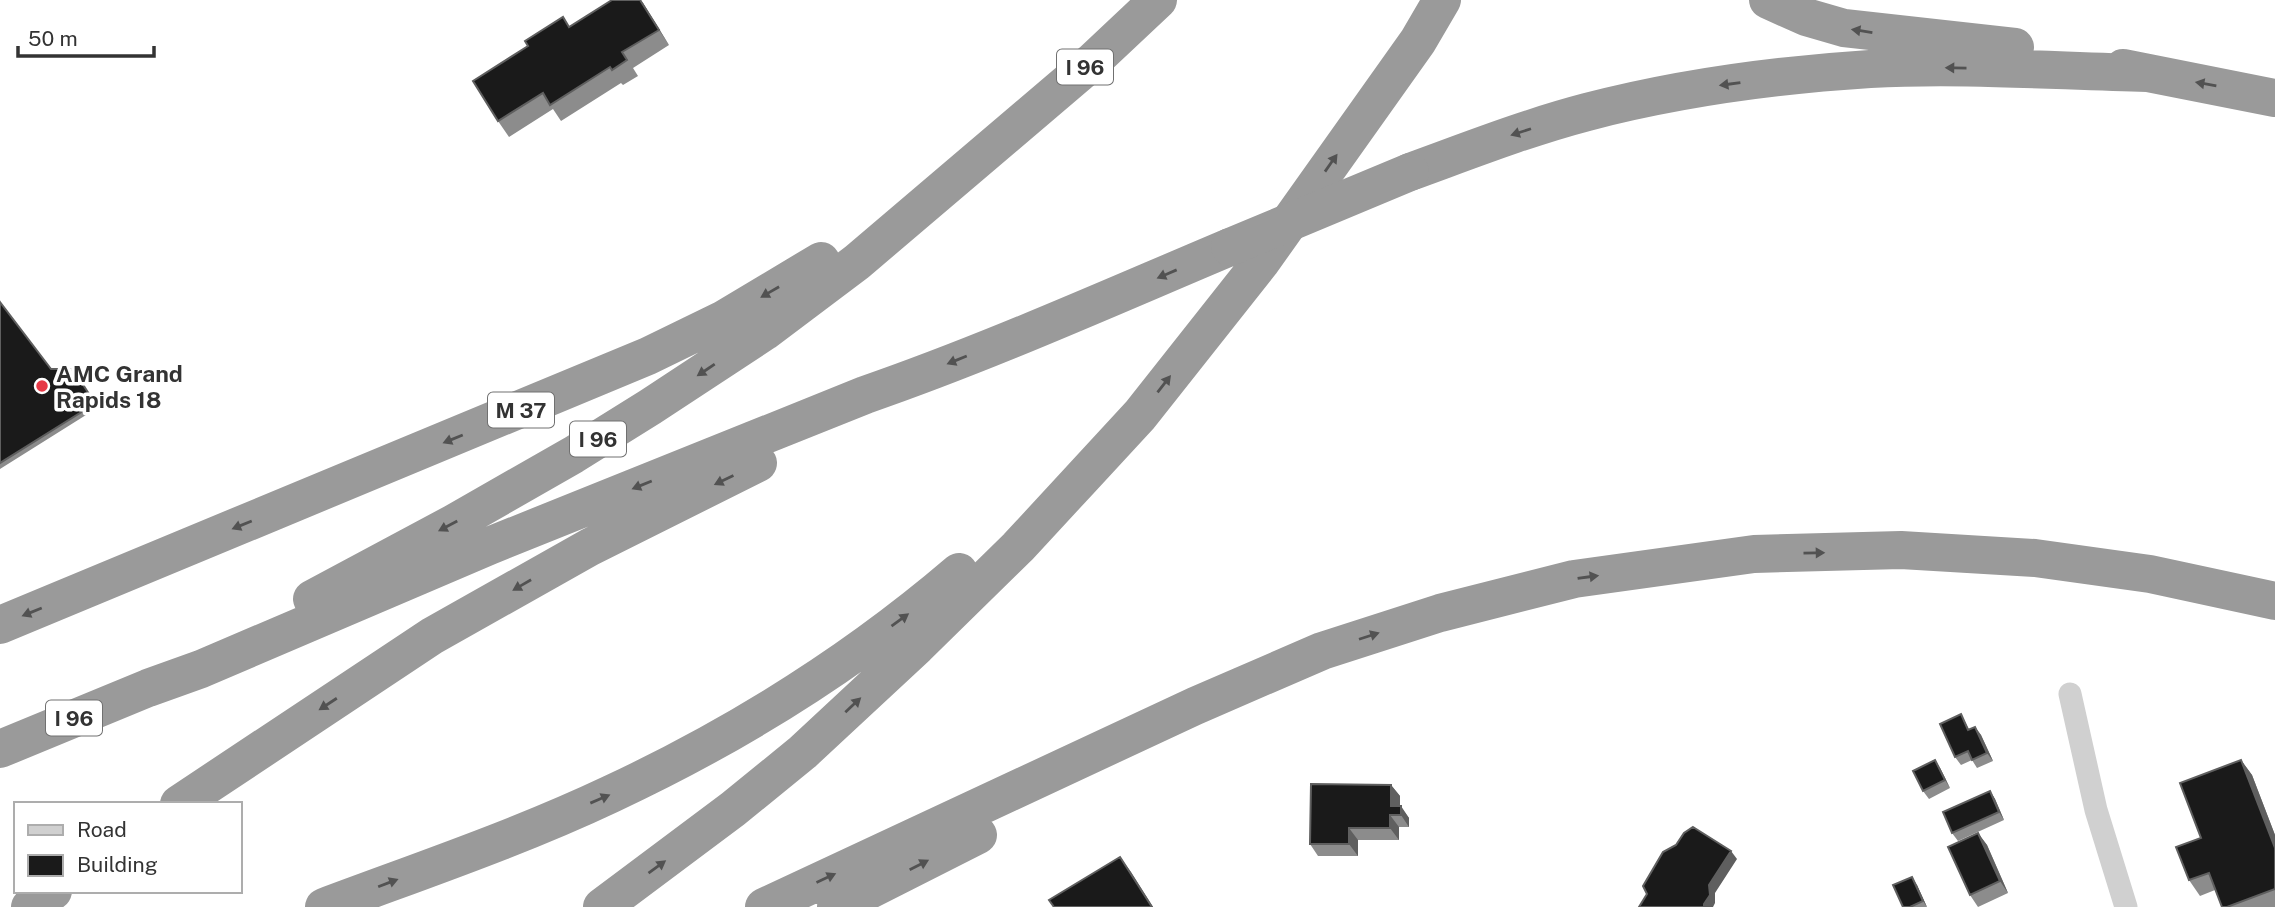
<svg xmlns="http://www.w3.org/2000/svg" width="2275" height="907" viewBox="0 0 2275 907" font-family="'Public Sans',sans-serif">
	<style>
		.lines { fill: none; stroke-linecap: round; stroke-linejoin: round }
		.street { stroke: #d0d0d0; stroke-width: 23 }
		.highway { stroke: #9a9a9a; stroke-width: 38 }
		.highway-bridge { stroke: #9a9a9a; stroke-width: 38 }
		.wall { fill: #8c8c8c }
		.shaded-wall { fill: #5f5f5f }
		.building { fill: #1a1a1a; stroke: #5f5f5f; stroke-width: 2 }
		.oneway { fill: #525252 }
		.poi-dot { fill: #e63946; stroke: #fff; stroke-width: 2.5 }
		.labels { text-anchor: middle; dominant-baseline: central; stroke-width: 7; stroke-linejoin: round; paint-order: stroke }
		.shield { fill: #fff; stroke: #707070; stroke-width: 2 }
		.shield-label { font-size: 21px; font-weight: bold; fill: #333 }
		.poi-label { font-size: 23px; font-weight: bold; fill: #333; stroke: #fff; text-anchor: start }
	</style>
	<rect width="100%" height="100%" fill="#fff"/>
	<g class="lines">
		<path class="street" d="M 2070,694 L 2096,810 L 2126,907"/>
		<path class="highway" d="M 1768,0 L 1806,17 L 1844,28 L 2015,47
			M 2123,68 L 2275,98
			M 1410,172 C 1468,151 1526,128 1587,112 C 1679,88 1776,75 1870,69 C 1962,64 2055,71 2147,73
			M 312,599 L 454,523 L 573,455 L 650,407 L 764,332 L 857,262 L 1092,62 L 1158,0
			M 0,625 L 648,356 L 724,319 L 821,261
			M 0,749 L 148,688 L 201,669 L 489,546 L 865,395 C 989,352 1109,298 1230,247
			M 179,804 L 432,636 L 590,547 L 758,463
			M 30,907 L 53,891
			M 324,907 C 420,871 518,838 611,794 C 735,736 855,661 959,572
			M 602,907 L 733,809 L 803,752 L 917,646 L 1018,547 L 1080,480 L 1140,415 L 1261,262 L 1418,41 L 1442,0
			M 764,907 L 1195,706 L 1322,651 L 1440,613 L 1574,579 L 1754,554 L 1901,550 L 2035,558 L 2150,574 L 2275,601
			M 836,907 L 978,835"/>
		<path class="highway-bridge" d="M 1230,247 L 1410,172"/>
	</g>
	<path class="wall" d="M 641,0 L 669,45 L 633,68 L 638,76 L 623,85 L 621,83 L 561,121 L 553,109 L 509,137 L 498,121 L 528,46 L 570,26 Z
		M 0,302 L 51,369 L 73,369 L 92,398 L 82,404 L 86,415 L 0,469 Z
		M 1961,714 L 1969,729 L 1975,727 L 1981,735 L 1993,761 L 1977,768 L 1972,760 L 1961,765 L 1955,757 Z
		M 1935,760 L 1940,768 L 1950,788 L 1929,799 L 1923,791 Z
		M 2241,760 L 2252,775 L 2275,835 L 2275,907 L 2222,907 L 2215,890 L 2200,896 L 2189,880 L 2201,838 Z
		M 1391,785 L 1400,796 L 1400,806 L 1409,818 L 1409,827 L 1399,827 L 1399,840 L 1358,840 L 1358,856 L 1318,856 L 1310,844 Z
		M 1990,791 L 1995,799 L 2004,820 L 1958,841 L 1952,833 Z
		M 1978,833 L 1987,845 L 2008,893 L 1978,907 L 1970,895 Z
		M 1917,885 L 1927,907 L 1903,907 Z"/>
	<path class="shaded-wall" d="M 640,0 L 643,3 L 669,45 L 659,30 Z
		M 1975,727 L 1981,735 L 1993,761 L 1987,753 Z
		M 1935,760 L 1940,768 L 1950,788 L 1945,780 Z
		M 2241,760 L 2252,775 L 2275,835 L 2275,848 Z
		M 1391,785 L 1400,796 L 1400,815 L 1391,806 Z
		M 1990,791 L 1995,799 L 2004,820 L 1999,812 Z
		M 1401,806 L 1409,818 L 1409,827 L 1401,815 Z
		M 1390,815 L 1399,827 L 1399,840 L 1390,828 Z
		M 1349,828 L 1358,840 L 1358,856 L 1349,844 Z
		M 1978,833 L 1987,845 L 2008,893 L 2000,881 Z
		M 1731,851 L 1737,859 L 1715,893 L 1715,903 L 1713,907 L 1704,907 L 1709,885 Z
		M 1120,857 L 1131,872 L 1153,907 L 1152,907 Z
		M 1912,877 L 1917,885 L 1927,907 L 1923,901 Z"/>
	<path class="building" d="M 612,0 L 640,0 L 659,30 L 622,52 L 627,60 L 612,70 L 610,67 L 550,105 L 543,93 L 498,121 L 473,81 L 528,46 L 525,41 L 563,17 L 569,27 Z
		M 0,302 L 51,369 L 73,369 L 89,394 L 80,400 L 83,411 L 0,463 Z
		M 1961,714 L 1968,730 L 1975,727 L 1987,753 L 1972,760 L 1968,751 L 1955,757 L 1940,724 Z
		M 1935,760 L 1945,780 L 1923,791 L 1913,771 Z
		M 2241,760 L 2275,848 L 2275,889 L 2227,907 L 2222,907 L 2209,873 L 2189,880 L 2176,847 L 2201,838 L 2180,783 Z
		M 1311,784 L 1391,785 L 1391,806 L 1401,806 L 1401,815 L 1390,815 L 1390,828 L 1349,828 L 1349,844 L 1310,844 Z
		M 1990,791 L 1999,812 L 1952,833 L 1943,812 Z
		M 1693,827 L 1731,851 L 1709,885 L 1710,895 L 1704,904 L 1704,907 L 1639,907 L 1647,894 L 1643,886 L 1663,852 L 1676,845 L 1684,833 Z
		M 1978,833 L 2000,881 L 1970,895 L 1948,847 Z
		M 1120,857 L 1152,907 L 1054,907 L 1049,900 Z
		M 1912,877 L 1923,901 L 1910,907 L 1903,907 L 1893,885 Z"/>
	<defs><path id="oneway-solid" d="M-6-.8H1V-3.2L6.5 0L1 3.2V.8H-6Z" transform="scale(1.75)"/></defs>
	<g class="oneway">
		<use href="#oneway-solid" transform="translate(1862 31) rotate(-171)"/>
		<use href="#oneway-solid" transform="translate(1956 68) rotate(-179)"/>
		<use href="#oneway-solid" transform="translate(1730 84) rotate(172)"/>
		<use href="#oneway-solid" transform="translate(2206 84) rotate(-170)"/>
		<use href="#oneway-solid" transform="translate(1521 132) rotate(162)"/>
		<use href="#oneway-solid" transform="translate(1331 163) rotate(-55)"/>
		<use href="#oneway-solid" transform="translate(1167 274) rotate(157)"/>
		<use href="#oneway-solid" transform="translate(770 292) rotate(150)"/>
		<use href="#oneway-solid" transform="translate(957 360) rotate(158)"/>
		<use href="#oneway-solid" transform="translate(706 370) rotate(146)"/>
		<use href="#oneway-solid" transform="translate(1164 384) rotate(-52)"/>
		<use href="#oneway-solid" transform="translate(453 439) rotate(158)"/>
		<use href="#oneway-solid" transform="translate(724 480) rotate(154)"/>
		<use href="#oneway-solid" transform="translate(642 485) rotate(158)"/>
		<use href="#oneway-solid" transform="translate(242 525) rotate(158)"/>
		<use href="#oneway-solid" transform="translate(448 526) rotate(152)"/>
		<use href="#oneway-solid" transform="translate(1814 553) rotate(-1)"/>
		<use href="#oneway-solid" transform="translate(1588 577) rotate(-8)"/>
		<use href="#oneway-solid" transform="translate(522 585) rotate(150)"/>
		<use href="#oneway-solid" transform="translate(32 612) rotate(158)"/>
		<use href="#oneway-solid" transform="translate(900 620) rotate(-36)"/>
		<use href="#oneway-solid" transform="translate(1369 636) rotate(-18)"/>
		<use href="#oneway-solid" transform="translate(328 704) rotate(147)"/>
		<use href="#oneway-solid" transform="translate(853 705) rotate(-43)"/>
		<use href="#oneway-solid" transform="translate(600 799) rotate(-23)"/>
		<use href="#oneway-solid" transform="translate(919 865) rotate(-27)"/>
		<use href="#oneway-solid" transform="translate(657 867) rotate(-36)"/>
		<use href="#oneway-solid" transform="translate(826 878) rotate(-25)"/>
		<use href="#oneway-solid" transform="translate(388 883) rotate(-21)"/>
	</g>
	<circle class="poi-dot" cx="42" cy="386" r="7"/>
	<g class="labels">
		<g class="shield">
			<rect x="1057" y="49.5" width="56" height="35" rx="5"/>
			<rect x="488" y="392.5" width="66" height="35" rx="5"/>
			<rect x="570" y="421.5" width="56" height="35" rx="5"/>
			<rect x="46" y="700.5" width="56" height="35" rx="5"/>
		</g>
		<g class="shield-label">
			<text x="1085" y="67">I 96</text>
			<text x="521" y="410">M 37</text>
			<text x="598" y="439">I 96</text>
			<text x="74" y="718">I 96</text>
		</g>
		<g class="poi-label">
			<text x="56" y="373">AMC Grand<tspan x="56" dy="26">Rapids 18</tspan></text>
		</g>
	</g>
	<rect x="14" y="802" width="228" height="91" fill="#ffffff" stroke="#adadad" stroke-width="2"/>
	<rect x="28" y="825" width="35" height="10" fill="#d0d0d0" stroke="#adadad" stroke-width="2"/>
	<text x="77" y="837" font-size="21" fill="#333333">Road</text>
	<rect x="28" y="855" width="35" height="21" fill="#1a1a1a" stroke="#adadad" stroke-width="2"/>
	<text x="77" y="872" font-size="21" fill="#333333">Building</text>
	<path d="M18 46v10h136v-10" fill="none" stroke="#333333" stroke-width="3.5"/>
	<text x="28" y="46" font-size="21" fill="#333333" stroke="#ffffff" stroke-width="5" paint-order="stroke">50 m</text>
</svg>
